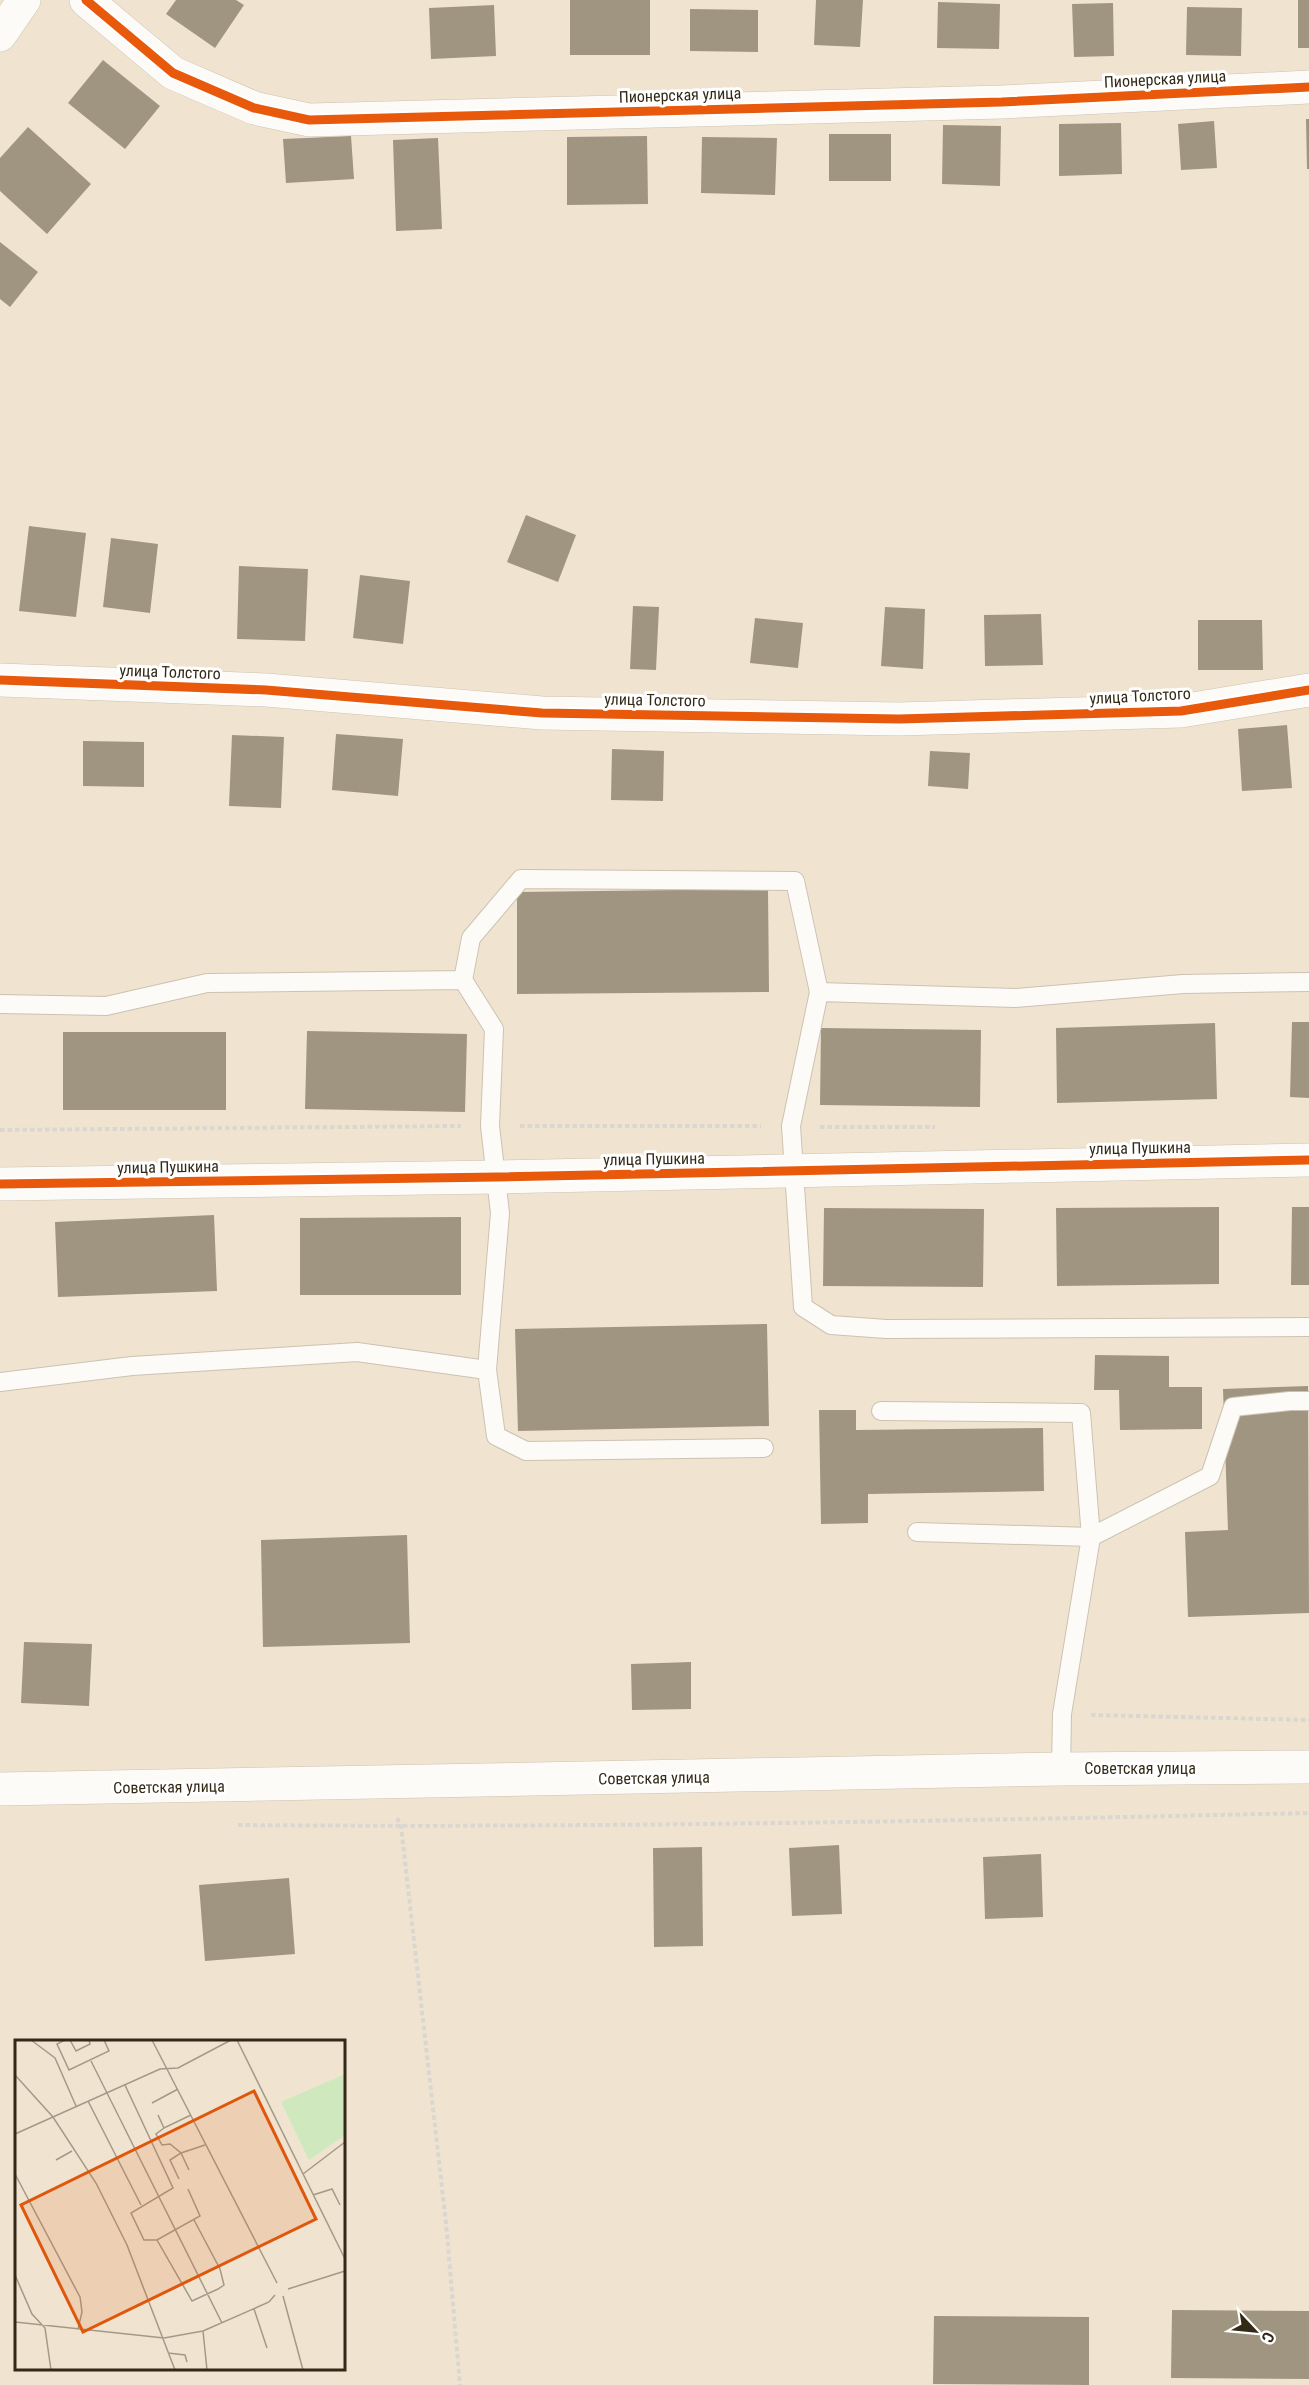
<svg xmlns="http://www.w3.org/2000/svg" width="1309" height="2385" viewBox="0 0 1309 2385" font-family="'Roboto Condensed',sans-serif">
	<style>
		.building { fill: #a09581 }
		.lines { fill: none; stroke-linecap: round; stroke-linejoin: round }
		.lane-casing { stroke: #ccc2b1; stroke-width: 20 }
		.street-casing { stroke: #ccc2b1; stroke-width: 34 }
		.secondary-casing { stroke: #ccc2b1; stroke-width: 34 }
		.path { stroke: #dad6d0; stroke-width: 4; stroke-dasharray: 4.5 3; stroke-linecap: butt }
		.lane { stroke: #fdfbf8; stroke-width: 18 }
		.street { stroke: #fdfbf8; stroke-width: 33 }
		.secondary { stroke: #fdfbf8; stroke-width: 33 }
		.cycleway-casing { stroke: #fff; stroke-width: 13 }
		.cycleway { stroke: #e8590c; stroke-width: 9 }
		.labels { text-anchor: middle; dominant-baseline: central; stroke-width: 6; stroke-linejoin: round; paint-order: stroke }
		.street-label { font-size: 16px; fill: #332917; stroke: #fff }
		.inset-road { fill: none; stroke: #a49987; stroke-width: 1.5 }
		.view { fill: #df570d; fill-opacity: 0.15; stroke: #df570d; stroke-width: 3 }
		.inset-edge { fill: none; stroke: #332917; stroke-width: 3 }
	</style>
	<rect width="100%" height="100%" fill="#f0e4d1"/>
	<path class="building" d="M 176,0 L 236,0 L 244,5 L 215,48 L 166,14 Z
		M 570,0 L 650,0 L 650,55 L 570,55 Z
		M 816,0 L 863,0 L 860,47 L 814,45 Z
		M 1298,0 L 1309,0 L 1309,48 L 1298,48 Z
		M 938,2 L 1000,4 L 999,49 L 937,48 Z
		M 1113,3 L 1114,56 L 1074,57 L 1072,4 Z
		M 494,5 L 496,56 L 431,59 L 429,8 Z
		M 1187,7 L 1242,8 L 1241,56 L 1186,55 Z
		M 690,9 L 758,10 L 758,52 L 690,51 Z
		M 103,60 L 160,106 L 125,149 L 68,103 Z
		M 1306,119 L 1309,119 L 1309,169 L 1307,169 Z
		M 1214,121 L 1217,168 L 1181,170 L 1178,124 Z
		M 1121,123 L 1122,174 L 1059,176 L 1059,124 Z
		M 943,125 L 1001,126 L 1000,186 L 942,184 Z
		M 28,127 L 91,184 L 47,234 L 0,191 L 0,158 Z
		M 829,134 L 891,134 L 891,181 L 829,181 Z
		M 351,136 L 354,179 L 286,183 L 283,139 Z
		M 647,136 L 648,204 L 567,205 L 567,137 Z
		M 702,137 L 777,138 L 775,195 L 701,193 Z
		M 438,138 L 442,229 L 396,231 L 393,140 Z
		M 0,242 L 38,272 L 10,307 L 0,299 Z
		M 526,515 L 576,535 L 558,582 L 507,562 Z
		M 29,526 L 86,533 L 76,617 L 19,611 Z
		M 111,538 L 158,544 L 150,613 L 103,607 Z
		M 239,566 L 308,569 L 305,641 L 237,639 Z
		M 360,575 L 410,581 L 403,644 L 353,638 Z
		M 633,606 L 659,607 L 656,670 L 630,669 Z
		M 885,607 L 925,609 L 923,669 L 881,666 Z
		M 1041,614 L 1043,665 L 985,666 L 984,615 Z
		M 755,618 L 803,623 L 798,668 L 750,663 Z
		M 1198,620 L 1262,620 L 1263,670 L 1198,670 Z
		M 1287,725 L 1292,788 L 1242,791 L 1238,729 Z
		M 336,734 L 403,739 L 398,796 L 332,790 Z
		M 232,735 L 284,737 L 281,808 L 229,806 Z
		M 83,741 L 144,742 L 144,787 L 83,786 Z
		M 612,749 L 664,751 L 663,801 L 611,800 Z
		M 930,751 L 970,753 L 968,789 L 928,786 Z
		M 768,889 L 769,992 L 517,994 L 517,892 Z
		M 1292,1022 L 1309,1022 L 1309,1098 L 1290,1097 Z
		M 1215,1023 L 1217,1099 L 1057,1103 L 1056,1028 Z
		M 821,1028 L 981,1030 L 980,1107 L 820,1105 Z
		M 307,1031 L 467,1034 L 465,1112 L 305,1109 Z
		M 63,1032 L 226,1032 L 226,1110 L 63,1110 Z
		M 1219,1207 L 1219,1284 L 1057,1286 L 1056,1208 Z
		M 1292,1207 L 1309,1207 L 1309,1285 L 1291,1285 Z
		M 824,1208 L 984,1209 L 983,1287 L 823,1286 Z
		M 214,1215 L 217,1291 L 58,1297 L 55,1222 Z
		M 461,1217 L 461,1295 L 300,1295 L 300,1218 Z
		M 767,1324 L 769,1426 L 518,1431 L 515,1329 Z
		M 1095,1355 L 1169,1356 L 1169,1387 L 1202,1387 L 1202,1429 L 1120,1430 L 1119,1390 L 1094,1390 Z
		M 1308,1386 L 1309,1613 L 1188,1617 L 1185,1532 L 1228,1530 L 1223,1389 Z
		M 819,1410 L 856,1410 L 856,1430 L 1043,1428 L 1044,1491 L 868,1494 L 868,1523 L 821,1524 Z
		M 407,1535 L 410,1643 L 263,1647 L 261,1540 Z
		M 24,1642 L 92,1644 L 89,1706 L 21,1703 Z
		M 691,1662 L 691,1709 L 632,1710 L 631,1664 Z
		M 839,1845 L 842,1914 L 792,1916 L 789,1848 Z
		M 702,1847 L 703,1946 L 654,1947 L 653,1848 Z
		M 1041,1854 L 1043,1917 L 985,1919 L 983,1857 Z
		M 289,1878 L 295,1954 L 205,1961 L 199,1885 Z
		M 1172,2310 L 1309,2311 L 1309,2379 L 1171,2378 Z
		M 934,2316 L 1089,2317 L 1089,2385 L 933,2384 Z"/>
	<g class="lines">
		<g class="lane-casing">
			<path id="lane" d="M 819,992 L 1015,998 L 1183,984 L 1309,982
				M 0,1004 L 106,1006 L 207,983 L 463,980
				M 0,1382 L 132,1366 L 357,1352 L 487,1370
				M 881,1411 L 1081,1413 L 1091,1537 L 1210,1476 L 1233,1407 L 1290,1401 L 1309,1401
				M 764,1448 L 526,1451 L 496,1436 L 487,1370 L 500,1213 L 490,1126 L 494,1029 L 463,980 L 471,938 L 521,879 L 795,881 L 819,992 L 791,1126 L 803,1307 L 831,1325 L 886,1329 L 1309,1327
				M 917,1532 L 1091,1537 L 1062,1714 L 1061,1769"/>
		</g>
		<g class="street-casing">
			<path id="street" d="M 86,0 L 173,73 L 254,108 L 309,120 L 1002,102 L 1309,87
				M 0,35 L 24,0
				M 0,680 L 266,690 L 542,713 L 899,719 L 1181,711 L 1309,690
				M 0,1184 L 497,1177 L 1309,1160"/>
		</g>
		<g class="secondary-casing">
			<path id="secondary" d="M 0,1789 L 1061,1769 L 1309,1767"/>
		</g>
		<path class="path" d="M 520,1126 L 761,1126
			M 820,1127 L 935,1127
			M 0,1130 L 461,1126
			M 1091,1715 L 1309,1720
			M 397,1818 L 401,1826 L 446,2223 L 460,2385
			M 238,1825 C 595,1828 952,1821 1309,1813"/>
		<use href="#lane" class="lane"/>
		<use href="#street" class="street"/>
		<use href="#secondary" class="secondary"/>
		<g class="cycleway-casing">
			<path id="cycleway" d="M 86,0 L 173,73 L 254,108 L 309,120 L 1002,102 L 1309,87
				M 0,680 L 266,690 L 542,713 L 899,719 L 1181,711 L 1309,690
				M 0,1184 L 497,1177 L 1309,1160"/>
		</g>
		<use href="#cycleway" class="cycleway"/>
	</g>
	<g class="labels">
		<g class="street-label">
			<text transform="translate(1165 79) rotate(-3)">Пионерская улица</text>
			<text transform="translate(680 95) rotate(-2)">Пионерская улица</text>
			<text transform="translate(170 672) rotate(2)">улица Толстого</text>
			<text transform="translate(1140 696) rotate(-3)">улица Толстого</text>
			<text transform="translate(655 700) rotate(1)">улица Толстого</text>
			<text transform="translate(1140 1148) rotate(-1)">улица Пушкина</text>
			<text transform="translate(654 1159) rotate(-1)">улица Пушкина</text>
			<text transform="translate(168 1167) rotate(-1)">улица Пушкина</text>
			<text x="1140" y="1768">Советская улица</text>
			<text transform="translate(654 1778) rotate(-1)">Советская улица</text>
			<text transform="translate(169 1787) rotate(-1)">Советская улица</text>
		</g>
	</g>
	<g transform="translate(15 2040)">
		<rect width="330" height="330" fill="#f0e4d1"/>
		<path d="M 330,34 L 330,95 L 294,120 L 266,62 Z" fill="#d0e8be"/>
		<path class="inset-road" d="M 16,0 L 40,18 L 61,66M 50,0 L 42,4 L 54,30 L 94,11 L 89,0M 55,0 L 61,11 L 75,4 L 74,0M 137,0 L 262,243M 222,0 L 330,219M 76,21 L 207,283M 0,35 L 38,77 L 81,143 L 112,205 L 160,330M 110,45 L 158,148 L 116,173 L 129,200 L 142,200 L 185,176 L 173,149M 73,61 L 126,165M 137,63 L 163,49M 143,75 L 149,88 L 176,75M 149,88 L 141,94 L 147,105 L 155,104 L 166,113 L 155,120 L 164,139M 0,94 L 145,29 L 163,28 L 216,0M 41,120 L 57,111M 174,130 L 166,113 L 190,105M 0,134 L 65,257 L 67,272 L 63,289M 288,134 L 330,102M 298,155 L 317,149 L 325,165M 142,200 L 177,261 L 203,249 L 209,245 L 205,229 L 179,180M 0,235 L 17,274 L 30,288 L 36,330M 273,249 L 330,231M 268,256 L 288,330M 239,269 L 252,308M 0,282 L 149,298 L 188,291 L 254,262 L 260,255M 188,291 L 192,330M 153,313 L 170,315 L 172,322"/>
		<path class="view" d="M 239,51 L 301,179 L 68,292 L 6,165 Z"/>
		<rect width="330" height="330" class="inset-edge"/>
	</g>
	<g transform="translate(1255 2331) rotate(116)" stroke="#ffffff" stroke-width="4.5" paint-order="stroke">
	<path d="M0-4.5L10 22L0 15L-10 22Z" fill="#332917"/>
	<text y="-9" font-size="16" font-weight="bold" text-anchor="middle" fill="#332917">С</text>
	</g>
</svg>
